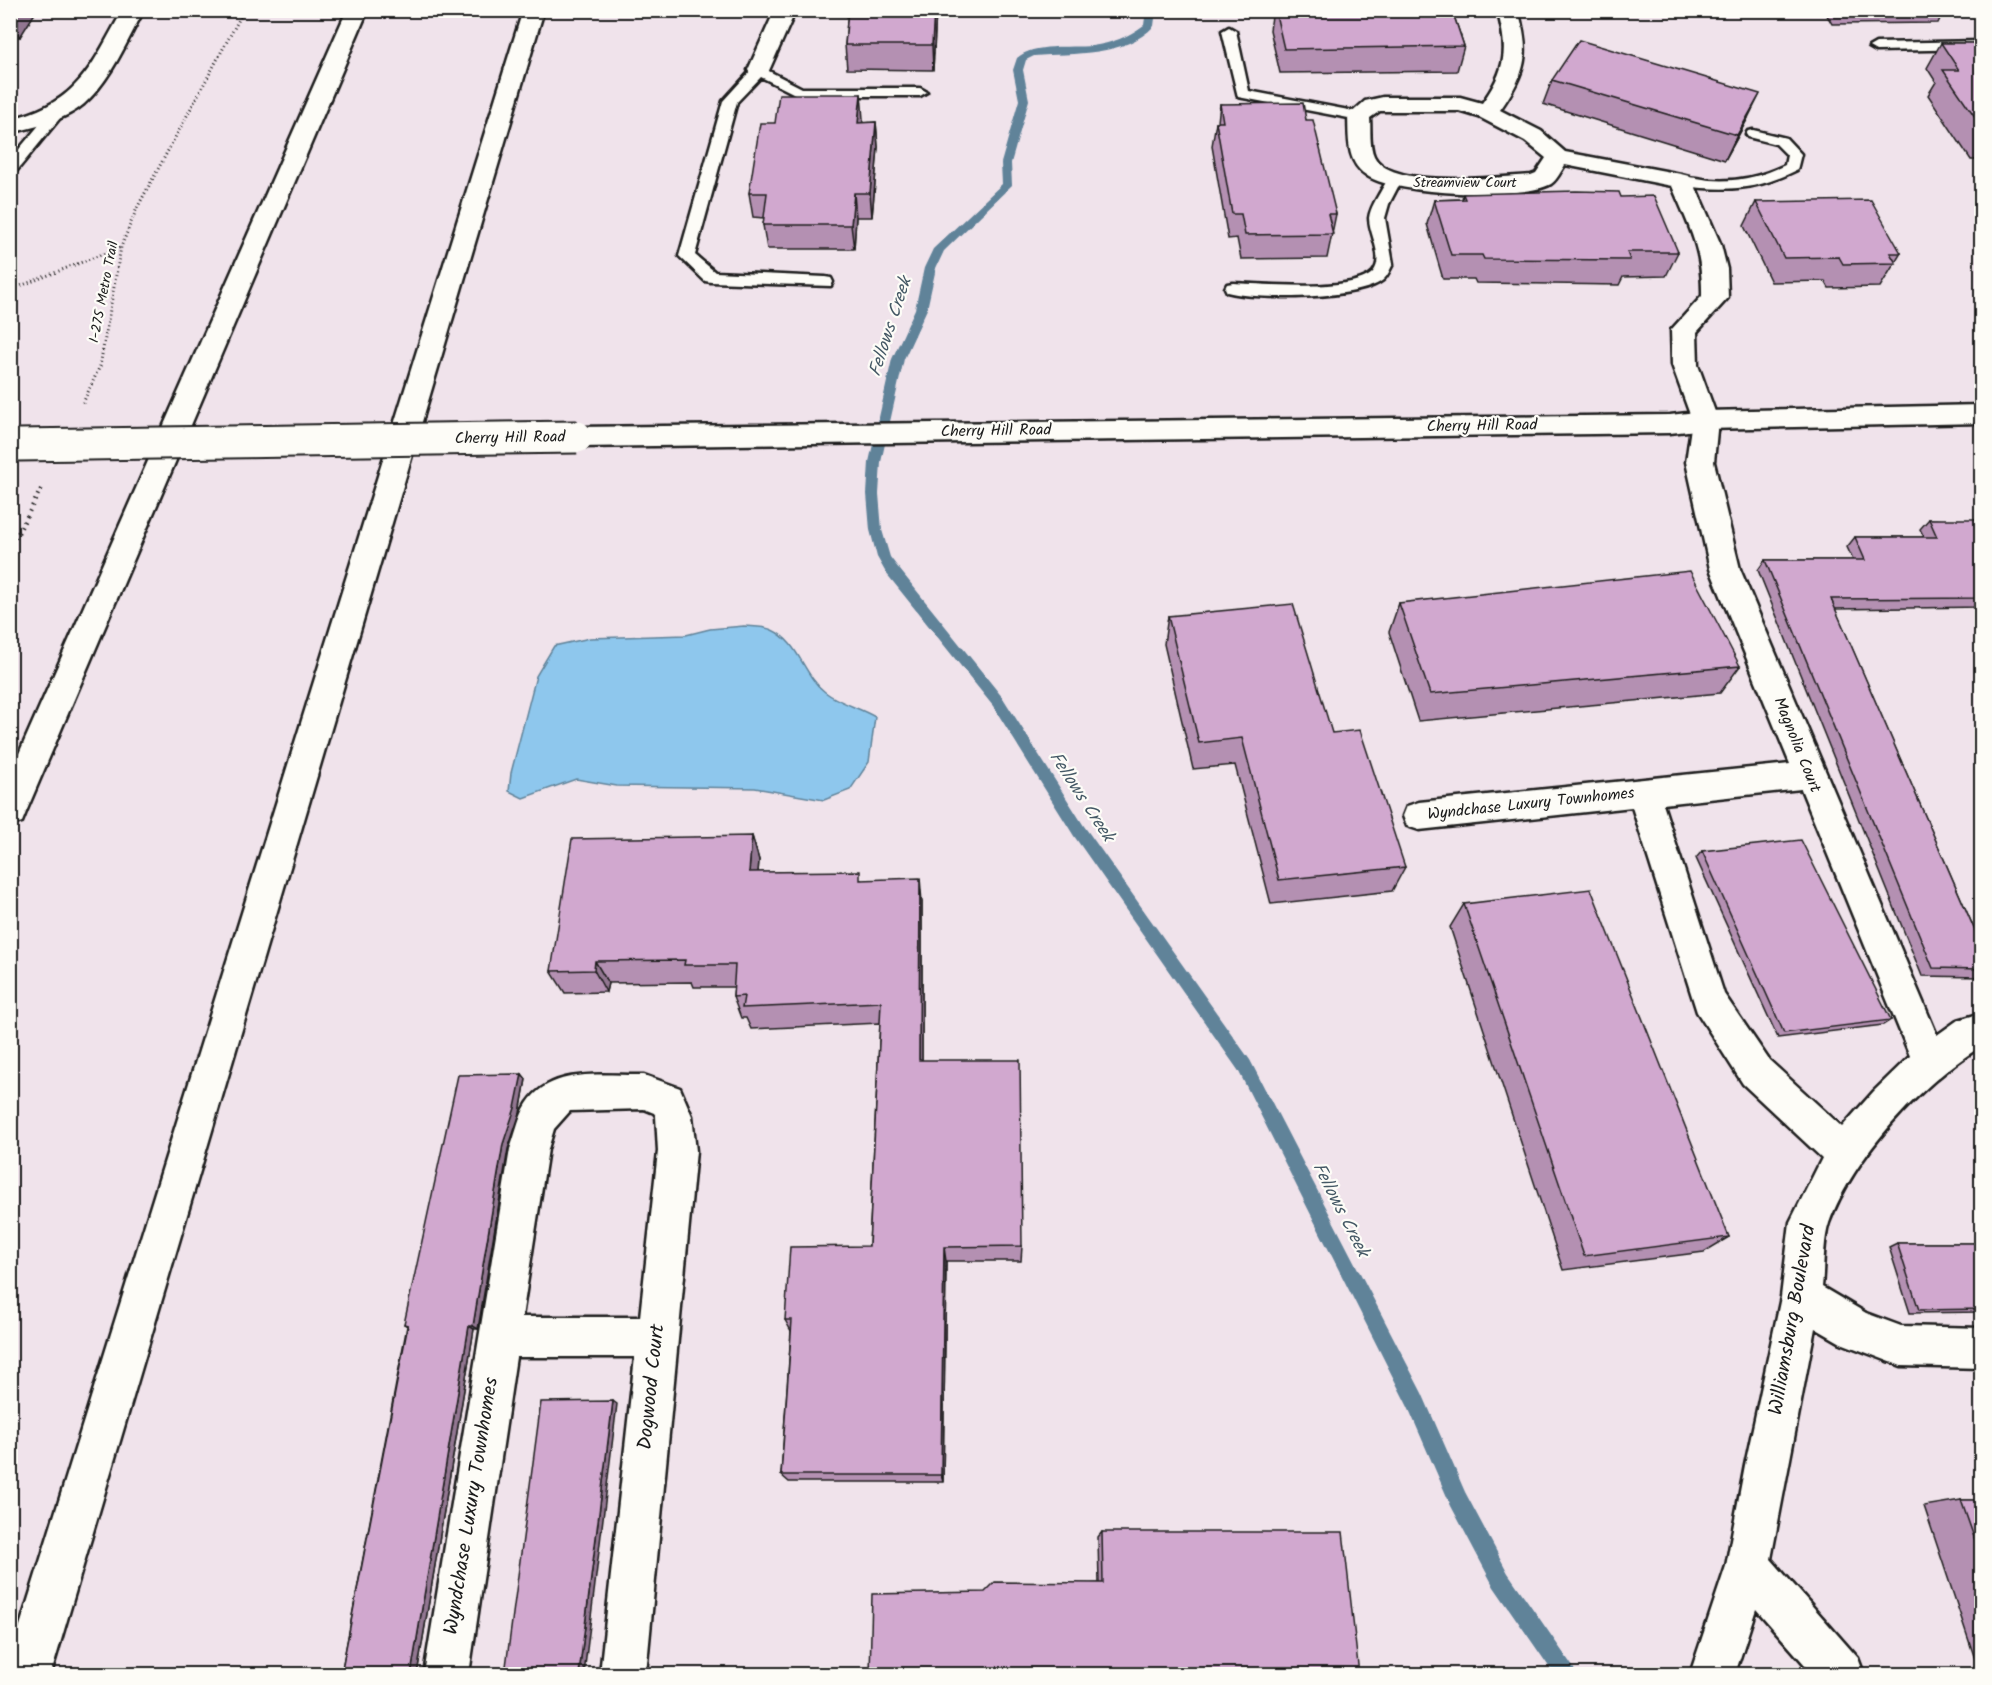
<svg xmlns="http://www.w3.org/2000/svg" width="1992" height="1685" viewBox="0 0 1992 1685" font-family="Kalam,sans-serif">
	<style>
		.water { fill: #8ec7ed; stroke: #608399; stroke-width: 1.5 }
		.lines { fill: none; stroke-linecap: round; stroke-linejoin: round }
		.stream { fill: #608399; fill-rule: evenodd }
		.lane-casing { stroke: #1c1c1c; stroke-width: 5 }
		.street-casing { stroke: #1c1c1c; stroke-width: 5 }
		.secondary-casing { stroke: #1c1c1c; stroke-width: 5 }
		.highway-casing { stroke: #1c1c1c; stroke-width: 5 }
		.path-far1 { stroke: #1c1c1c; stroke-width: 3; stroke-dasharray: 1 3; stroke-linecap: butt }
		.path { stroke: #1c1c1c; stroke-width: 4; stroke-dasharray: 1.5 4.5; stroke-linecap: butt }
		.lane { fill: #fdfcf7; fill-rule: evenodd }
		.street { fill: #fdfcf7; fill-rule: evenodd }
		.secondary { fill: #fdfcf7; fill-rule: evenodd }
		.highway { fill: #fdfcf7; fill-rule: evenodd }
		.secondary-bridge-casing { stroke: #1c1c1c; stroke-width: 35; stroke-linecap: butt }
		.secondary-bridge { stroke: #fdfcf7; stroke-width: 31 }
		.wall { fill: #b490b2; stroke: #1c1c1c; stroke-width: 1.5 }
		.shaded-wall { fill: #927691; stroke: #1c1c1c; stroke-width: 1.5 }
		.building { fill: #d1a8cf; stroke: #1c1c1c; stroke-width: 1.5 }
		.labels { text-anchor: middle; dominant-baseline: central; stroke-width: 4.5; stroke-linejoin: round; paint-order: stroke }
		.far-street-label { font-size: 14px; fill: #1c1c1c; stroke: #fdfcf7 }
		.street-label { font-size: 16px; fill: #1c1c1c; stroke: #fdfcf7 }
		.water-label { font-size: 18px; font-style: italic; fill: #445865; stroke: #fdfcf7 }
		.near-street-label { font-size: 20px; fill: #1c1c1c; stroke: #fdfcf7 }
	</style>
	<rect width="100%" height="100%" fill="#f0e3eb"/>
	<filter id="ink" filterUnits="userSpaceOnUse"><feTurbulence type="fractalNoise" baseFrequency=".0167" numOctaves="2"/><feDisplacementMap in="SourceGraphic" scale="12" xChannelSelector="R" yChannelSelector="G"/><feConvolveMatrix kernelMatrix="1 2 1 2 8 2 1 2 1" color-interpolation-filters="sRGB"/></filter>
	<g filter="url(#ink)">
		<path class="water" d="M 744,626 C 752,627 764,626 772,630 C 799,642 803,675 825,692 C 839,703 860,708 875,717 L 869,762 L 850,790 L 824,800 L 755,788 L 617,786 L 576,779 L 523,798 L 509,791 L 511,773 L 536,676 L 554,646 L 590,638 L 686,635 L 710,629 Z"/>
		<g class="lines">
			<path class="stream" d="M 1146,10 L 1156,10 L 1154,26 C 1125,57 1073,53 1034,56 L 1026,60 L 1023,70 L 1029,100 L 1011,163 L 1012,185 L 944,251 L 936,268 L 927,309 L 904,359 L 881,462 L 879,494 L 882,530 L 890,557 L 896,565 L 1003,698 L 1084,826 L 1250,1060 L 1422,1393 L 1465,1492 L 1508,1573 L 1573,1667 L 1576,1674 L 1554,1674 L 1494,1587 L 1451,1506 L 1408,1407 L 1238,1070 L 1074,836 L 993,706 L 886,573 L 877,557 L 870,530 L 867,494 L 869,462 L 892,359 L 915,309 L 924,268 L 933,249 L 1002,184 L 1001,163 L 1019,100 L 1013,70 L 1017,58 C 1034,43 1069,48 1092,46 C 1112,43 1128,37 1144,25 Z"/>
			<g class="lane-casing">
				<path id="lane" d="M 1229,27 L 1236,31 L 1249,91 L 1359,112 L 1366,116 L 1359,120 L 1238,97 L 1222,31 Z
					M 1982,41 L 1982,49 L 1876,51 L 1869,47 L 1876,43 Z
					M 759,66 L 802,88 L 920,88 L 927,92 L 920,96 L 799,96 L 761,77 L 737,102 L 695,255 L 715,272 L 825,277 L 831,278 L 833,282 L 831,286 L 711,282 L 705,281 L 679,256 L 723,101 L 754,67 Z
					M 60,105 L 65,106 L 67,109 L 65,112 L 15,173 L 10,174 L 10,160 L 55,106 Z
					M 1753,130 L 1786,138 L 1801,154 L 1797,170 C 1755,191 1727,191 1681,186 L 1674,181 C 1681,173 1699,179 1710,180 C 1738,182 1760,177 1785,165 L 1787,155 L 1776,144 L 1748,137 L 1746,134 L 1748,131 Z
					M 1394,176 L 1401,181 L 1389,204 L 1385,218 L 1393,264 C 1390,269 1388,276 1383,280 C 1359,300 1257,300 1227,292 L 1225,288 L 1227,284 L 1233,283 C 1261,284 1354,293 1373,272 C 1385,258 1369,234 1369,218 C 1370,208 1377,198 1382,189 C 1386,183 1387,178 1394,176 Z"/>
			</g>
			<g class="street-casing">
				<path id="street" d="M 123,10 L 144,10 C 127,41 111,80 84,104 C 64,121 35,127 10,133 L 10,119 C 79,103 91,66 123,10 Z
					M 775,10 L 796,10 L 767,75 L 759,77 L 751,75 L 748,70 Z
					M 1497,10 L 1518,10 C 1531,54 1526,73 1500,110 L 1541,131 L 1565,152 L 1681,174 L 1689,176 L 1693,181 L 1721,245 L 1727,269 L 1728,298 L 1697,332 L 1698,365 L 1718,420 L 1714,462 L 1740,569 L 1937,1035 L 1958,1020 L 1982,1013 L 1982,1046 C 1921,1083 1854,1156 1829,1223 C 1823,1240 1824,1269 1822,1287 L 1866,1313 L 1901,1326 L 1982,1328 L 1982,1368 L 1901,1366 L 1841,1343 L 1815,1328 L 1771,1559 L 1858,1658 L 1864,1674 L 1813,1674 L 1756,1609 L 1735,1674 L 1690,1674 L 1726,1566 L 1745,1465 L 1781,1297 L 1790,1222 L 1822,1158 L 1743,1084 L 1697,1012 L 1632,807 L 1419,830 L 1407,826 L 1403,816 L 1407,806 L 1419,802 L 1790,764 L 1710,569 L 1686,462 L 1692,420 L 1672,365 L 1671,330 L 1702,296 C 1703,250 1689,227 1672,186 L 1565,165 C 1561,171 1557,180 1551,184 C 1524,200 1392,195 1366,175 C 1346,162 1349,137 1348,116 L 1365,101 L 1383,97 L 1460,97 L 1482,103 C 1506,70 1509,50 1497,10 ZM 1380,111 L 1459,111 L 1479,117 L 1525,141 L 1546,158 L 1536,173 L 1531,175 C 1499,177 1390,190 1374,156 C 1369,145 1371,130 1370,118 ZM 1801,789 L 1910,1056 L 1874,1091 L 1842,1127 L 1769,1060 L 1724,994 L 1663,804 Z
					M 644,1075 L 680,1088 L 692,1116 L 696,1151 L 646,1674 L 600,1674 L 635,1357 L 516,1357 L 469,1674 L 424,1674 L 510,1149 C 515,1136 518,1121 524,1109 C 547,1065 602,1076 644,1075 ZM 644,1109 L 654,1113 L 656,1116 L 658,1151 L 640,1317 L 522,1317 L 548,1149 L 554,1129 L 570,1111 Z"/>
			</g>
			<g class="secondary-casing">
				<path id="secondary" d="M 1982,405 L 1982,423 L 1705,429 L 1670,433 L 577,447 L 567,444 L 563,437 L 567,430 L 577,427 L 1670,415 L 1705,411 Z"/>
			</g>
			<g class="highway-casing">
				<path id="highway" d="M 347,10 L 368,10 L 26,812 L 22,822 L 10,826 L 10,774 Z
					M 523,10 L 544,10 L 51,1674 L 10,1674 L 10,1658 Z"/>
			</g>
			<path class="path-far1" d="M 10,290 L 121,247
				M 83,403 L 100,366 L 121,247 L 137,208 L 244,10"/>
			<path class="path" d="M 10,549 L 43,485"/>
			<use href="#lane" class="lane"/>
			<use href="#street" class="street"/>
			<use href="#secondary" class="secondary"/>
			<use href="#highway" class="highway"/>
			<g class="secondary-bridge-casing">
				<path id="secondary-bridge" d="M 18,445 L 577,437"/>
			</g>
			<use href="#secondary-bridge" class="secondary-bridge"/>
		</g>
		<path class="wall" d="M 10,10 L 20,37 L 10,37 Z
			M 848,10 L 936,10 L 933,70 L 847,69 L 845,45 Z
			M 1273,10 L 1452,10 L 1464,46 L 1457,71 L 1280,73 L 1270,30 Z
			M 1824,10 L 1944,10 L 1938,23 L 1832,24 Z
			M 1941,43 L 1982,43 L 1982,160 L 1971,160 L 1928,95 L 1936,82 L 1927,68 Z
			M 1552,80 L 1748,118 L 1725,160 L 1543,104 Z
			M 861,94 L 862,123 L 876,122 L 878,147 L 872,217 L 856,217 L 854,249 L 767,249 L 763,225 L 764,218 L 753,217 L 749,193 L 775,123 Z
			M 1220,104 L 1306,120 L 1336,214 L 1327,258 L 1241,259 L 1237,238 L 1228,239 L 1212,146 L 1216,122 L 1218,122 Z
			M 1463,194 L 1621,197 L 1678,252 L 1666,276 L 1623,277 L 1619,285 L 1476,283 L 1474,279 L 1443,279 L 1427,224 L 1434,200 L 1462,199 Z
			M 1756,202 L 1901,253 L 1880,287 L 1829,288 L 1825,281 L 1771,282 L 1744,226 Z
			M 1929,519 L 1982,522 L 1982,607 L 1835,609 L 1982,947 L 1982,976 L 1980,977 L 1922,976 L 1758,570 L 1765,560 L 1853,560 L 1847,547 L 1855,537 L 1924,537 L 1920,529 Z
			M 1399,603 L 1740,666 L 1720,693 L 1418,721 L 1389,632 Z
			M 1168,616 L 1332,733 L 1405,867 L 1392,891 L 1271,904 L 1235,765 L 1193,769 L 1164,644 Z
			M 752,836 L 759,860 L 758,872 L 861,880 L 922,902 L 922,1060 L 1022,1246 L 1021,1261 L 946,1261 L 943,1482 L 789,1482 L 781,1475 L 791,1331 L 785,1320 L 869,1246 L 880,1023 L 751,1029 L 746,1018 L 741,1018 L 733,997 L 734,987 L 694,987 L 692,982 L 608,983 L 606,992 L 565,993 L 551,971 Z
			M 1702,851 L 1891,1020 L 1883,1025 L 1778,1038 L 1696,858 Z
			M 1464,904 L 1729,1237 L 1704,1252 L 1563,1270 L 1450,927 Z
			M 522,1074 L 526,1079 L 520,1113 L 508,1149 L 478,1329 L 474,1329 L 417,1674 L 341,1674 L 407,1326 L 404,1324 Z
			M 1897,1243 L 1982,1243 L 1982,1312 L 1910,1313 L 1889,1247 Z
			M 1961,1500 L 1982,1500 L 1982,1674 L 1980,1674 L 1924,1506 Z
			M 1102,1532 L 1359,1674 L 985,1592 L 1099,1583 L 1098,1537 Z"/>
		<path class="shaded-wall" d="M 10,10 L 37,10 L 20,37 L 10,22 Z
			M 934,10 L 936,10 L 933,70 L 932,45 Z
			M 861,94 L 863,119 L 861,147 L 858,123 Z
			M 1760,94 L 1748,118 L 1725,160 L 1737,135 Z
			M 876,122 L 878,147 L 872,217 L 870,193 Z
			M 854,193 L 856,217 L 854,249 L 851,225 Z
			M 752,836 L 759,860 L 756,896 L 749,872 Z
			M 920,878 L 922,902 L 922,1080 L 919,1060 Z
			M 595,961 L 608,983 L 606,992 L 594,970 Z
			M 522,1074 L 526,1079 L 520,1113 L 508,1149 L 478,1329 L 473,1326 L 503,1144 Z
			M 944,1247 L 946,1261 L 943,1482 L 941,1475 Z
			M 469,1326 L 474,1329 L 417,1674 L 411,1674 Z
			M 613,1401 L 617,1404 L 584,1674 L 579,1674 Z"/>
		<path class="building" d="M 848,10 L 934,10 L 932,45 L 845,45 Z
			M 1275,10 L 1452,10 L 1464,46 L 1284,49 Z
			M 1579,40 L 1760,94 L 1737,135 L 1552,80 Z
			M 1941,43 L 1982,43 L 1982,127 L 1943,70 L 1959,70 Z
			M 779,94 L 861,94 L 858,123 L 876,122 L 870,193 L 854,193 L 851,225 L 763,225 L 767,193 L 749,193 L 760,123 L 775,123 Z
			M 1303,103 L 1306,120 L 1313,120 L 1336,214 L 1328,214 L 1333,234 L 1245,235 L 1241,214 L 1232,214 L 1216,122 L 1223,122 L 1220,104 Z
			M 1576,191 L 1619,192 L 1621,197 L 1654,196 L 1678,252 L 1627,252 L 1630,260 L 1484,259 L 1482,255 L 1451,255 L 1434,200 L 1465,199 L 1463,194 Z
			M 1871,200 L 1901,253 L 1890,253 L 1896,263 L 1843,264 L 1839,257 L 1784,258 L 1756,202 Z
			M 1929,519 L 1980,519 L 1982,522 L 1982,598 L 1831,599 L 1982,947 L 1982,969 L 1933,968 L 1765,560 L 1865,560 L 1855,537 L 1937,537 Z
			M 1690,571 L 1740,666 L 1430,694 L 1399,603 Z
			M 1293,604 L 1332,733 L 1360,730 L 1405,867 L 1279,880 L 1242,738 L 1199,743 L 1168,616 Z
			M 752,836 L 749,872 L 860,871 L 860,880 L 920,878 L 919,1060 L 1020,1060 L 1022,1246 L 944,1247 L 941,1475 L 781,1475 L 792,1320 L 785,1320 L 790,1247 L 869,1246 L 881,1002 L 742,1008 L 744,996 L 733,997 L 735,965 L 684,965 L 685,960 L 595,961 L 594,970 L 551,971 L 572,839 Z
			M 1801,840 L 1891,1020 L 1784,1033 L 1702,851 Z
			M 1591,889 L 1729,1237 L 1584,1256 L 1464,904 Z
			M 522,1074 L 515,1108 L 503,1144 L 473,1326 L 469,1326 L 411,1674 L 341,1674 L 408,1325 L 404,1324 L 458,1075 Z
			M 1897,1243 L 1982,1243 L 1982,1309 L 1919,1310 Z
			M 613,1401 L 579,1674 L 505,1674 L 541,1402 Z
			M 1961,1500 L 1982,1500 L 1982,1560 Z
			M 1102,1532 L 1343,1532 L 1359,1674 L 870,1674 L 872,1594 L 985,1592 L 995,1582 L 1103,1583 Z"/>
	</g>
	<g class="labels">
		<g class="far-street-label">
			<text x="1465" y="183">Streamview Court</text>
			<text transform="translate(104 292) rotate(-79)">I-275 Metro Trail</text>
		</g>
		<g class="street-label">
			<text transform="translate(1482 426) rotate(-1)">Cherry Hill Road</text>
			<text transform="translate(996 431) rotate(-1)">Cherry Hill Road</text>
			<text transform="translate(510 438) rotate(-1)">Cherry Hill Road</text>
			<text transform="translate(1797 745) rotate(68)">Magnolia Court</text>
			<text transform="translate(1531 804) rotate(-6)">Wyndchase Luxury Townhomes</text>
		</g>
		<g class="water-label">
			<text transform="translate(891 327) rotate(-72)">Fellows Creek</text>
			<text transform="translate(1081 797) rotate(57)">Fellows Creek</text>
			<text transform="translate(1340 1210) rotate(63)">Fellows Creek</text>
		</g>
		<g class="near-street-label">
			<text transform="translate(1793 1320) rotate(-80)">Williamsburg Boulevard</text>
			<text transform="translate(652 1387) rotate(-84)">Dogwood Court</text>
			<text transform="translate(472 1506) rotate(-81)">Wyndchase Luxury Townhomes</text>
		</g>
	</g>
	<rect width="1992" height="1685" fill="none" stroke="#fdfcf7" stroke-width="36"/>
	<rect x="18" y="18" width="1956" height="1649" fill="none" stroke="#1c1c1c" stroke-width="2" filter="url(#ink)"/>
</svg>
